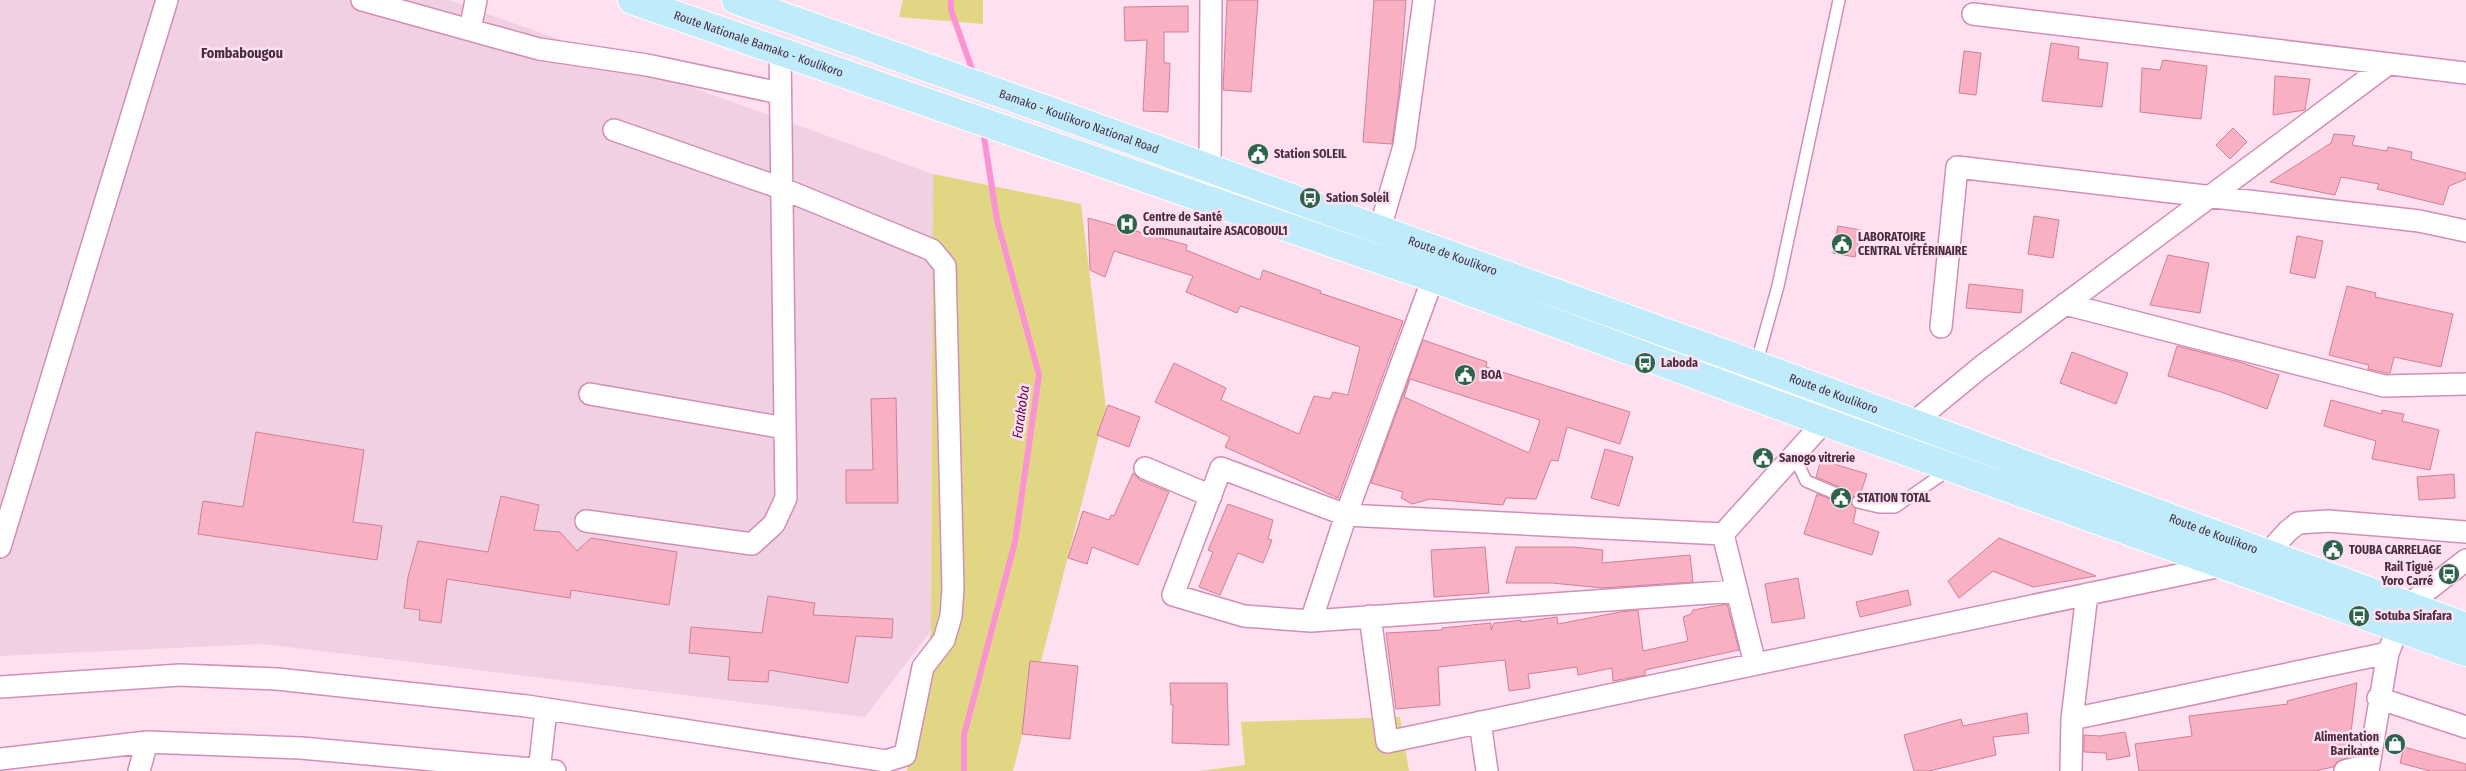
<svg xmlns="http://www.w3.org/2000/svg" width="2466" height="771" viewBox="0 0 2466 771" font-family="'Fira Sans Condensed',sans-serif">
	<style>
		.built { fill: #f0d0e2 }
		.green { fill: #e0d684 }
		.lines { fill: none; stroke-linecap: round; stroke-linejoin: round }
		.stream { stroke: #fb92d4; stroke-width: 6 }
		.building { fill: #f9b0c2; stroke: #ce8095; fill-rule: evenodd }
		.service-casing { stroke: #d38eb8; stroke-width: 14 }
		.minor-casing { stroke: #d38eb8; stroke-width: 24 }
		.primary-casing { stroke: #fff; stroke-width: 30 }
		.service { stroke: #fff; stroke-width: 11 }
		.minor { stroke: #fff; stroke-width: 21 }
		.primary { stroke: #bfebfb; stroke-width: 28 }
		.labels { text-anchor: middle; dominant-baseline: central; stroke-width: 5; stroke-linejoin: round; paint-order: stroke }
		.street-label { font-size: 12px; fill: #492d3f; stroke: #fee0f1 }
		.poi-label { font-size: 12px; font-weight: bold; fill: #492d3f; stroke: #fee0f1; text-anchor: start }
		.neighbourhood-label { font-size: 14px; font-weight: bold; fill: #492d3f; stroke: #fee0f1 }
		.water-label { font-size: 14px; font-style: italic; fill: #65054c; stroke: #fee0f1 }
	</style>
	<rect width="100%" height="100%" fill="#fee0f1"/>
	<path class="built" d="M 0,0 L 449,0 L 933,174 L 931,631 L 865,717 L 263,644 L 0,656 Z"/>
	<path class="green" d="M 903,0 L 983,0 L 983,24 L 899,17 Z
		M 933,174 L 1081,204 L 1106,408 L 1013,771 L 907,771 L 931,631 Z
		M 1400,717 L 1409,771 L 1200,771 L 1245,765 L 1241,722 Z"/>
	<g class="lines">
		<path class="stream" d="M 951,0 L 951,10 L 974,75
			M 964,771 L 964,735 L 1015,542 L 1039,375 L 997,220 L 983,130"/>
	</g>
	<path class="building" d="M 1227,0 L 1258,0 L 1251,92 L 1223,90 Z
		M 1374,0 L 1406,0 L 1399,93 L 1392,144 L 1363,142 Z
		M 1188,6 L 1188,32 L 1164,32 L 1164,63 L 1170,63 L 1168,112 L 1143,111 L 1147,40 L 1125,41 L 1124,7 Z
		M 2051,43 L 2079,47 L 2078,59 L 2108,63 L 2102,107 L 2042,101 Z
		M 1964,51 L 1981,53 L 1976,95 L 1959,93 Z
		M 2163,60 L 2207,66 L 2201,119 L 2140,112 L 2142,68 L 2160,70 Z
		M 2275,76 L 2310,79 L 2305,110 L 2273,115 Z
		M 2233,128 L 2247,142 L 2230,159 L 2216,145 Z
		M 2334,134 L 2355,136 L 2352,145 L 2387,151 L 2388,147 L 2412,152 L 2411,159 L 2466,173 L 2466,179 L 2449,186 L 2443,205 L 2377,189 L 2379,184 L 2341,177 L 2335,195 L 2270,182 L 2331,143 Z
		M 2034,216 L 2059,220 L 2053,258 L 2028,254 Z
		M 1088,218 L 1187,245 L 1186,250 L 1260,280 L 1263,270 L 1321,291 L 1320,293 L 1403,321 L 1338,498 L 1225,447 L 1230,437 L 1155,402 L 1174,363 L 1226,388 L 1221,400 L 1299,434 L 1314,396 L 1330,399 L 1333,392 L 1348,395 L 1360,347 L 1240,306 L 1237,313 L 1186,292 L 1193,276 L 1114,251 L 1105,277 L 1090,270 Z
		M 1838,226 L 1861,230 L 1855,257 L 1833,253 Z
		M 2297,236 L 2323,241 L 2315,278 L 2290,273 Z
		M 2168,255 L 2209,263 L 2200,313 L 2150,305 Z
		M 1969,284 L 2023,290 L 2021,313 L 1966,308 Z
		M 2347,286 L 2376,293 L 2375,297 L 2453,314 L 2441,367 L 2394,357 L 2390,373 L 2386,373 L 2368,369 L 2369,365 L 2329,355 Z
		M 1423,340 L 1487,362 L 1486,367 L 1630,412 L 1620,444 L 1567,427 L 1558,461 L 1551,460 L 1536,499 L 1506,498 L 1503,505 L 1430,499 L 1412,504 L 1401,498 L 1403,492 L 1371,483 ZM 1410,379 L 1540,420 L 1529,453 L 1404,397 Z
		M 2177,346 L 2239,362 L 2279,375 L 2267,409 L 2221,392 L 2168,376 Z
		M 2072,352 L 2128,373 L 2116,404 L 2060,383 Z
		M 896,398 L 898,503 L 846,503 L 846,470 L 873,470 L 871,399 Z
		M 2331,400 L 2382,414 L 2382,410 L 2404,414 L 2402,421 L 2439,430 L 2430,470 L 2372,459 L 2376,441 L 2324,426 Z
		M 1108,405 L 1140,417 L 1129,447 L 1097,435 Z
		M 256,432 L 364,450 L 353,522 L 382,526 L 377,560 L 198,534 L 203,501 L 243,507 Z
		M 1605,449 L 1633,457 L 1619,506 L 1591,498 Z
		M 1821,460 L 1867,474 L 1860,495 L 1853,497 L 1851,504 L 1856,509 L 1853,523 L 1879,532 L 1872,555 L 1804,534 L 1817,494 L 1839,502 L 1846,497 L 1842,488 L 1816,477 Z
		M 1133,473 L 1140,480 L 1169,492 L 1138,565 L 1092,547 L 1087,564 L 1068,558 L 1083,511 L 1109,520 L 1111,515 L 1114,516 Z
		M 2454,474 L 2455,498 L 2419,500 L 2417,477 Z
		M 501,496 L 539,505 L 534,530 L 560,532 L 577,551 L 591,538 L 677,552 L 669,605 L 571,590 L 570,598 L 447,579 L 441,623 L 419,620 L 420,610 L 404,608 L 408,577 L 418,541 L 488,552 Z
		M 1228,504 L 1273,520 L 1268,539 L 1272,540 L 1263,563 L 1238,553 L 1220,595 L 1199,587 L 1213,552 L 1208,550 Z
		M 1999,538 L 2096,576 L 2033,587 L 1993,571 L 1959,598 L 1948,581 Z
		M 1485,547 L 1489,593 L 1434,597 L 1431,550 Z
		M 1516,547 L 1573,547 L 1603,550 L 1602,563 L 1690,555 L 1693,582 L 1602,588 L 1552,583 L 1506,583 Z
		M 1798,578 L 1805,618 L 1772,623 L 1765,584 Z
		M 1908,590 L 1911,605 L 1860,617 L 1856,602 Z
		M 768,596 L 815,603 L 813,615 L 893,619 L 892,638 L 856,636 L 848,683 L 769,670 L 768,682 L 728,680 L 730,657 L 689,653 L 691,627 L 762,633 Z
		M 1727,604 L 1739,650 L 1645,670 L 1645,675 L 1613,681 L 1612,668 L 1578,675 L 1577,667 L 1528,674 L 1530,688 L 1509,691 L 1505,660 L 1438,667 L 1440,705 L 1396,709 L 1386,633 L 1442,630 L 1442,628 L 1491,623 L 1491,630 L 1494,623 L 1506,622 L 1521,620 L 1521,622 L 1557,617 L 1558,624 L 1620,612 L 1638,610 L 1643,651 L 1688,641 L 1683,617 L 1691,614 L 1693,610 Z
		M 1030,661 L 1078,666 L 1070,739 L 1022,734 Z
		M 1170,683 L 1227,683 L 1229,745 L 1172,743 L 1173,705 L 1171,705 Z
		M 2357,683 L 2348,757 L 2337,762 L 2333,767 L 2315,771 L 2139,771 L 2135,744 L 2192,736 L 2189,716 L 2288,704 L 2287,701 Z
		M 2027,713 L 2029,733 L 1993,737 L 1996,755 L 1929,771 L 1914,771 L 1904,735 L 1961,719 L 1963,726 Z
		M 2125,732 L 2130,756 L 2107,760 L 2106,753 L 2084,752 L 2084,735 L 2100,736 Z
		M 2404,747 L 2466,764 L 2466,771 L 2430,771 L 2400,763 Z"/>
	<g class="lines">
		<g class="service-casing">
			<path id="service" d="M 1756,365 L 1778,286 L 1839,0
				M 1798,451 L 1800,468 L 1806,481 L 1839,495
				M 1858,502 L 1879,507 L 1895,507 L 1950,469"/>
		</g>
		<g class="minor-casing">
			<path id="minor" d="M 362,0 L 470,30 L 476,0
				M 1973,14 L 2466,73
				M 470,30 L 539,49 L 647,65 L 780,93
				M 1200,198 L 1210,168 L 1211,0
				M 1380,228 L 1404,146 L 1424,0
				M 2065,304 L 2384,386 L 2466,384
				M 1941,327 L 1957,167 L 2419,221 L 2466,231
				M 590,394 L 785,428
				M 1913,423 L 1981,367 L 2388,64
				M 1145,468 L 1211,496
				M 586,521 L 752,544 L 774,524 L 786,498 L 780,52
				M 1723,534 L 1755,664
				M 0,547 L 167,0
				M 2268,553 L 2288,531 L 2298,523 L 2328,521 L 2466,532
				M 1737,591 L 1311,621 L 1244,616 L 1173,595 L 1221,468 L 1346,515 L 1723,534 L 1824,422
				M 1370,616 L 1387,742 L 2221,566
				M 1311,621 L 1346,515 L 1433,278
				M 0,687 L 180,675 L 277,679 L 527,706 L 886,761 L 905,755 L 923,667 L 944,640 L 951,616 L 953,588 L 945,266 L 932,250 L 781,188 L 614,130
				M 2378,698 L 2466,727
				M 2072,719 L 2388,653
				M 1480,722 L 1487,771
				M 0,759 L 147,742 L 301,748 L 555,771
				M 139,771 L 147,742
				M 539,771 L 546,710
				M 2071,771 L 2072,719 L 2087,594
				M 2345,771 L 2369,765
				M 2368,771 L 2388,653 L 2407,606 L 2466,560"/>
		</g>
		<g class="primary-casing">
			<g id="primary">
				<path id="s1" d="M 632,0 L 1433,278 L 1824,422 L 2466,652"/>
				<path id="s2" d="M 736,0 L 1050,111 L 1756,365 L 2466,627"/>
			</g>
		</g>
		<use href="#service" class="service"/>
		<use href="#minor" class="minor"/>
		<use href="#primary" class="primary"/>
	</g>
	<defs>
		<g id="civic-disc" transform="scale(1.125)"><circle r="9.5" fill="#2c644b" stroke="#fee0f1"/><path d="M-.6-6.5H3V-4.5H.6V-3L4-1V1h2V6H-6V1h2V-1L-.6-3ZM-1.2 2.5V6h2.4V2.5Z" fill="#fff"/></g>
		<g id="bus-disc" transform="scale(1.125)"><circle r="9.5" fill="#2c644b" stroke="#fee0f1"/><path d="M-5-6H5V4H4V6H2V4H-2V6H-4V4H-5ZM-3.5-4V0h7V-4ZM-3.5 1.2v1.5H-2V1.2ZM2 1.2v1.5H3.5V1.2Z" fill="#fff"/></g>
		<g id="hospital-disc" transform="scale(1.125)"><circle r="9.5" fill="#2c644b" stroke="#fee0f1"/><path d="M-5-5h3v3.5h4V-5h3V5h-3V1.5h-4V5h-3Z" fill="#fff"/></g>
		<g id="shop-disc" transform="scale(1.125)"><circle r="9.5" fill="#2c644b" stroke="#fee0f1"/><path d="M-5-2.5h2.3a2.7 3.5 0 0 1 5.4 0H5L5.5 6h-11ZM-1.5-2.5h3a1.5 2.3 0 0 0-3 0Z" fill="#fff"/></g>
	</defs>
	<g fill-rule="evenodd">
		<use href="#civic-disc" x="1258" y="154"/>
		<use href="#bus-disc" x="1310" y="198"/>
		<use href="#hospital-disc" x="1127" y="224"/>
		<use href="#civic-disc" x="1842" y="244"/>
		<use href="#bus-disc" x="1645" y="363"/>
		<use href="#civic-disc" x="1465" y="375"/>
		<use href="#civic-disc" x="1763" y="458"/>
		<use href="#civic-disc" x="1841" y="498"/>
		<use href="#civic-disc" x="2333" y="550"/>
		<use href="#bus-disc" x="2449" y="574"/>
		<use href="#bus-disc" x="2359" y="616"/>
		<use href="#shop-disc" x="2395" y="744"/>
	</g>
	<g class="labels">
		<g class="street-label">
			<text stroke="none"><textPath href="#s1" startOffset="134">Route Nationale Bamako - Koulikoro</textPath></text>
			<text stroke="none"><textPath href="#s2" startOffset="364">Bamako - Koulikoro National Road</textPath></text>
			<text stroke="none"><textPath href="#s2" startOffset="761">Route de Koulikoro</textPath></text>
			<text stroke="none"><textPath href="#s2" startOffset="1166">Route de Koulikoro</textPath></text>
			<text stroke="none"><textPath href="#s2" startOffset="1571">Route de Koulikoro</textPath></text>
		</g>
		<g class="poi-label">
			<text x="1274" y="154">Station SOLEIL</text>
			<text x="1326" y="198">Sation Soleil</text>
			<text x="1143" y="217">Centre de Santé<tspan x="1143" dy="14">Communautaire ASACOBOUL1</tspan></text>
			<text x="1858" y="237">LABORATOIRE<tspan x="1858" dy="14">CENTRAL VÉTÉRINAIRE</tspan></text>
			<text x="1661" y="363">Laboda</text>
			<text x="1481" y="375">BOA</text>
			<text x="1779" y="458">Sanogo vitrerie</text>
			<text x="1857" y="498">STATION TOTAL</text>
			<text x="2349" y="550">TOUBA CARRELAGE</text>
			<text x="2433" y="567" text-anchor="end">Rail Tiguè<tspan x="2433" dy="14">Yoro Carré</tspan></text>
			<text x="2375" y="616">Sotuba Sirafara</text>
			<text x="2379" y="737" text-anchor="end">Alimentation<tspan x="2379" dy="14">Barikante</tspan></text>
		</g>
		<g class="neighbourhood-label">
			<text x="242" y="53">Fombabougou</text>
		</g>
		<g class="water-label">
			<text transform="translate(1021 412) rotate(-82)">Farakoba</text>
		</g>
	</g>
</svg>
